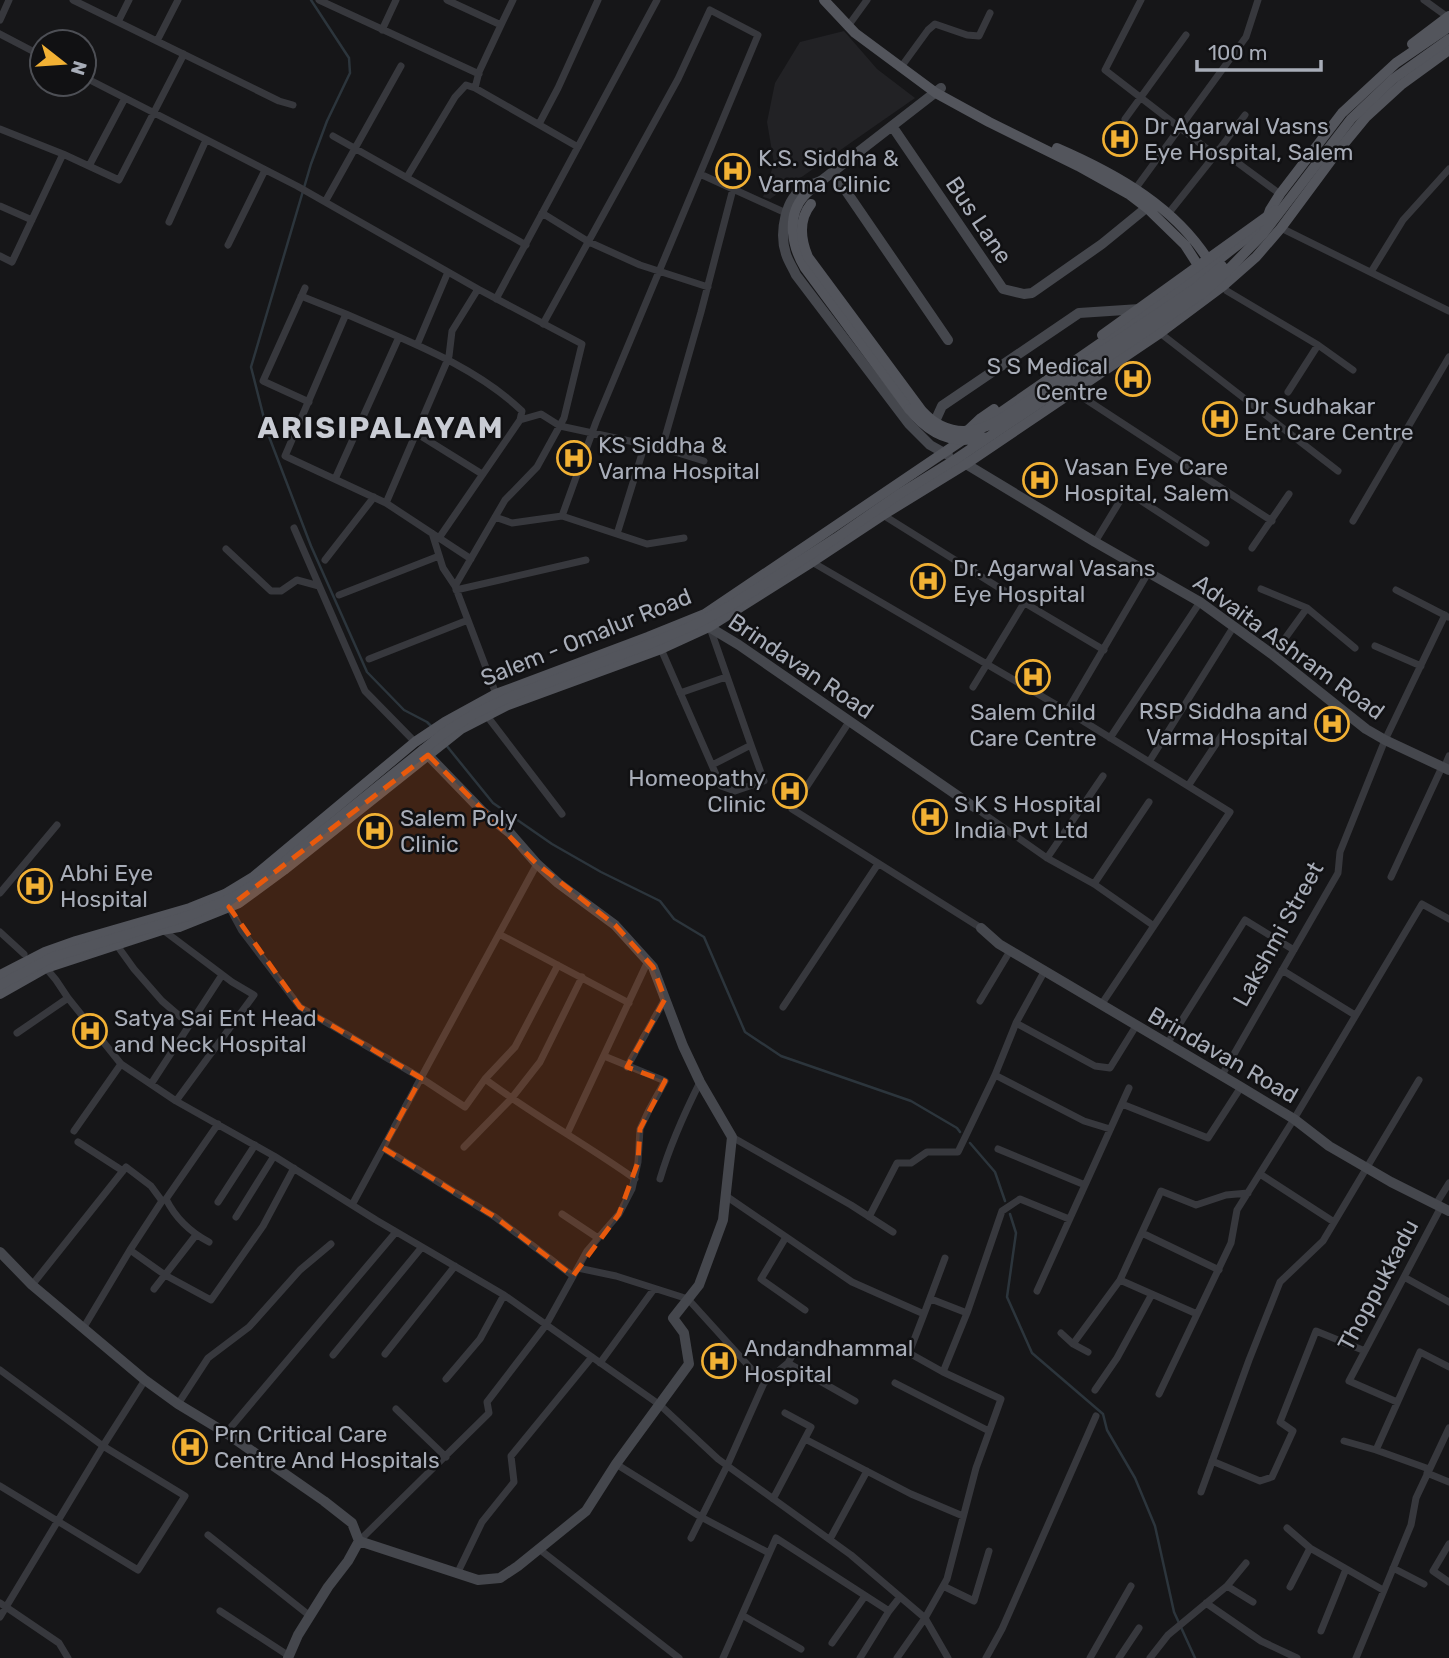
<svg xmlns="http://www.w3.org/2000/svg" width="1449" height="1658" viewBox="0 0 1449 1658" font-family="Rubik,sans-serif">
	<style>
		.built { fill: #222225 }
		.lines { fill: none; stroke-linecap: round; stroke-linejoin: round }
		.stream { stroke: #2c353c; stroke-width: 2.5 }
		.street { stroke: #37383d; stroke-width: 7 }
		.secondary { stroke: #45474d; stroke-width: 10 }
		.primary { stroke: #53555c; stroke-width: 10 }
		.primary-bridge { stroke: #53555c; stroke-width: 10 }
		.marked { fill: #e8590c; fill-opacity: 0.2; stroke: #e8590c; stroke-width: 5; stroke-dasharray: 14 9; stroke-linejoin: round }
		.labels { text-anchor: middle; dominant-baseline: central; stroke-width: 5; stroke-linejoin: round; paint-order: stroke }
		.poi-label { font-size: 23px; fill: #a8adb8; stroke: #111113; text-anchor: start }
		.street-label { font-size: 23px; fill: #a8adb8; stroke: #111113 }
		.district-label { font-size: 30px; font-weight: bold; letter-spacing: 2px; fill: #c9ccd4; stroke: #111113 }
	</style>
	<rect width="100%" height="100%" fill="#161618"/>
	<path class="built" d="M 844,31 L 877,69 L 915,98 L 770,199 L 763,197 L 774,163 L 767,122 L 775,83 L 800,42 Z"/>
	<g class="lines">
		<path class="stream" d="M 311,0 L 349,58 L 350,73 L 327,121 L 311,164 L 251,367 L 268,434 L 311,546 L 367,672 L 404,710 L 427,722 L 431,726
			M 446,745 L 493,803 L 552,844 L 601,872 L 660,901 L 674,919 L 704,937 L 745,1032 L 781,1056 L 911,1101 L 957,1128 L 960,1132
			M 970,1143 L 995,1172 L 1005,1201
			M 1010,1214 L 1016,1233 L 1007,1297 L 1032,1353 L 1103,1414 L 1107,1430 L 1135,1478 L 1155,1526 L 1174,1612 L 1195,1658"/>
		<path class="street" d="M 73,0 L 279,101 L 293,105
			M 319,0 L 479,74
			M 447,0 L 501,25 L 479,72 L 475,88 L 578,147
			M 1141,0 L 1105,70 L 1215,155 L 1168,214
			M 1424,0 L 1449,18
			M 0,20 L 9,0
			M 118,22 L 129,0
			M 851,22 L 867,0
			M 501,25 L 513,0
			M 382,30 L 396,0
			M 0,34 L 42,56
			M 157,41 L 178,0
			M 904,63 L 928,30 L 935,24 L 967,35 L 979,36 L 990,13
			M 84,77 L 297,186 L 478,289 L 582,344 L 564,418 L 537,467 L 505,500 L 455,586 L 496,694
			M 1125,119 L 1186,35
			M 539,124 L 558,88 L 598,0
			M 0,129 L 63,154 L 119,180 L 184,54
			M 333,136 L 526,245
			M 1219,149 L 1280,194
			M 1218,151 L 1245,115
			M 89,166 L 125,98
			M 700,174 L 733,189
			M 407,177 L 455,97 L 466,85 L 475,88
			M 1133,192 L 1246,37 L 1258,0
			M 325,202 L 401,66
			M 0,206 L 32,220
			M 542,213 L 589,242 L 640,265 L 708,287
			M 169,222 L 206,140
			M 1281,228 L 1449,311
			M 228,245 L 265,170
			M 0,256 L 12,262 L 63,154
			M 1371,272 L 1403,220 L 1449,169
			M 1223,286 L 1227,291 L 1318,345 L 1353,370
			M 305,288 L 263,381 L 309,402
			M 478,289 L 452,331 L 449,356 L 448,359 L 386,503 L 285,456 L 346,314 C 407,341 474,365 522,411 L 520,420 L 541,414 L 560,426 L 662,448 L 701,312 L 733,189 L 786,213
			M 301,296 L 346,314
			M 496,299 L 657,0
			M 543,324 L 678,79 L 710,10 L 758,35 L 596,422 L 562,516
			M 1160,333 L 1338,471
			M 417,345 L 448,272
			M 1073,391 L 1272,521
			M 1288,392 L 1318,345
			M 416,433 L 482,474
			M 662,448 L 704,461
			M 335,479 L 399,337
			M 386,503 L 471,559
			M 883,515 L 998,587 L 1104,650
			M 495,517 L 512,523 L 562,516 L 647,544 L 684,538
			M 1353,521 L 1449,357
			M 294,528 L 365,691 L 415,742
			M 432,533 L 443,568 L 455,586
			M 617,534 L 645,444
			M 439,538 L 520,420
			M 1095,542 L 1126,491 L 1206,543
			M 1252,548 L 1289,494
			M 226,549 L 271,591 L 281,591 L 297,580 L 319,586
			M 325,560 L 374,497
			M 812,562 L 1067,711 L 1230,812 L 1101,1005
			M 1261,589 L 1307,608 L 1355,648
			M 456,590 L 586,560
			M 1396,590 L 1448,617
			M 339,595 L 439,556
			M 709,625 L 751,745 L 712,765
			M 1375,646 L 1421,666
			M 661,649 L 721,786 L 735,791 L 764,781 L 751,745
			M 1273,655 L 1307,608
			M 369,659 L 468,620
			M 973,687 L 1024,603
			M 680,693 L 726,677
			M 1067,711 L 1148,573
			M 487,716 L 562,814
			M 849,722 L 792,809 L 981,928
			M 1110,738 L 1200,602
			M 1149,762 L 1234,626
			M 1444,768 L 1449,756
			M 1188,786 L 1224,732
			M 974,807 L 1047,858 L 1094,884 L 1154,926
			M 1047,858 L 1103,776
			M 1391,877 L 1442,767
			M 1094,884 L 1149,802
			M 0,893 L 57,825
			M 229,907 L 242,931 L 300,1007 L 421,1078 L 465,1107 L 485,1079 L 515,1047 L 558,965
			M 163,930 L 232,982 L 254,995 L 176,1101
			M 0,932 L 24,954
			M 499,934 L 629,1003
			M 116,944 L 134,969 L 162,1001 L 190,1025
			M 46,968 L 56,980 L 68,998 L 121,1064 L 176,1101 L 274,1156 L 376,1220 L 504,1295 L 660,1405 L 718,1459 L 851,1555 L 925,1618 L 948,1658
			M 1282,970 L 1355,1015
			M 980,1001 L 1010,951
			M 783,1007 L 878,864
			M 1016,1023 L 1095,1066 L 1110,1068 L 1136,1026
			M 17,1033 L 68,998
			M 1167,1044 L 1245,920 L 1294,950
			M 627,1067 L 665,999
			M 995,1075 L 1084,1121 L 1110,1129
			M 1222,1075 L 1338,873 L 1340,852 L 1385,740 L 1445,615
			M 485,1079 C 533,1115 586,1144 635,1179
			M 151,1084 L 222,975
			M 1122,1104 L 1208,1138 L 1241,1087
			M 74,1131 L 121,1064
			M 567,1134 L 648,961
			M 732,1137 L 851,1205 L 893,1232
			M 78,1142 L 123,1171
			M 464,1147 L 511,1099 L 540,1062 L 582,977
			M 383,1148 L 495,1217 L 573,1276
			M 998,1149 L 1085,1185
			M 1260,1174 L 1334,1222
			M 660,1179 C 670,1145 684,1114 700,1082
			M 726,1196 L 852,1282 L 924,1314 L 909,1353 L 943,1372 L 1001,1399 L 976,1468 L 947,1579 L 925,1618 L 897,1658
			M 166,1199 C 176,1219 190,1232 209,1242
			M 218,1202 L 255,1145
			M 1436,1204 L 1449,1183
			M 352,1205 L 537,864
			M 562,1214 L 598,1238
			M 236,1217 L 274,1156
			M 869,1217 L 897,1163 L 911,1163 L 927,1152 L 958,1152 L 995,1075 L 1016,1023 L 1044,972
			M 1142,1233 L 1219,1270
			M 786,1237 L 761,1279 L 805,1310
			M 130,1250 L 165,1275 L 211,1300 L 263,1226 L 294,1168
			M 578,1268 L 616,1276 L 688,1299 L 764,1383 L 727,1466 L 691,1538
			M 1404,1277 L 1449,1302
			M 32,1285 L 126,1167 L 151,1186 L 162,1201
			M 154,1289 L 196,1235
			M 1037,1291 L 1129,1088
			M 931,1299 L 967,1313
			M 924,1314 L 945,1258
			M 1197,1314 L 1120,1280 L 1161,1191 L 1196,1205 L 1226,1195 L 1248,1193
			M 84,1327 L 130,1250 L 162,1201 L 166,1199 L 218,1124
			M 1061,1333 L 1073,1344 L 1088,1352
			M 1073,1344 L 1120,1280
			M 385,1354 L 455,1266
			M 333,1355 L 422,1247
			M 600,1363 L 654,1289
			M 788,1363 L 855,1401
			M 0,1370 L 103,1446 L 185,1496 L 138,1570 L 0,1486
			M 943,1372 L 967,1313 L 1002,1211 L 1020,1199 L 1069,1219
			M 446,1379 L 480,1339 L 504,1295
			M 764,1383 L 788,1363 L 798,1345
			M 895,1383 L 989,1431
			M 1095,1390 L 1117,1358 L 1152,1294
			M 1159,1394 L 1231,1243 L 1237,1210 L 1294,1119 L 1422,904 L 1449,919
			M 1397,1402 L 1349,1381 L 1441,1207
			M 178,1404 L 208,1358 L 249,1327 L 300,1270 L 331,1244
			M 396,1409 L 446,1457
			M 226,1433 L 396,1232
			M 805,1439 L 911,1494 L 963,1516
			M 1344,1441 L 1376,1450 L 1429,1469
			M 1376,1450 L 1420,1352 L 1449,1367
			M 1212,1461 L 1260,1481 L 1272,1477 L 1293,1431 L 1280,1422 L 1316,1331 L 1365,1351
			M 616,1464 L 701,1517 L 769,1553
			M 1427,1473 L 1449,1482
			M 1201,1492 L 1249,1360 L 1280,1282 L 1323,1241 L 1419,1080
			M 773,1499 L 811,1427 L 785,1413
			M 1287,1528 L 1310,1548 L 1383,1590
			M 208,1535 L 310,1616
			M 830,1539 L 867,1471
			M 359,1541 L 489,1413 L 487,1402 L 546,1325 L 587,1251 L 619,1214 L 632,1189 L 638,1162 L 640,1129 L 649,1110 L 665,1081 L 604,1056
			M 1449,1544 L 1433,1571 L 1449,1582
			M 539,1549 L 679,1658
			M 1393,1568 L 1424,1584
			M 457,1574 L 482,1522 L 514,1482 L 511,1456 L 592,1357
			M 943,1586 L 974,1601 L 989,1551
			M 1227,1586 L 1253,1602
			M 1290,1587 L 1310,1548
			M 0,1603 L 59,1643 L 68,1658
			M 1206,1603 L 1261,1641 L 1297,1658
			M 220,1611 L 289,1656
			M 742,1615 L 801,1649
			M 0,1617 L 103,1446 L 145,1380
			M 1321,1631 L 1346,1569
			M 832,1643 L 865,1596
			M 723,1658 L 776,1538 L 889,1611 L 900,1597
			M 860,1658 L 889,1611
			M 986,1658 L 1002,1629 L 1096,1416
			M 1090,1658 L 1131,1586
			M 1119,1658 L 1139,1628
			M 1150,1658 L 1168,1635 L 1227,1586 L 1246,1563
			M 1356,1658 L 1411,1525 L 1416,1498 L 1449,1428"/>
		<path class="secondary" d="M 941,88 L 821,181 C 816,183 810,184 805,187 C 785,198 779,233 786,254 C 788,261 793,268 796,275 L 909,424 L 930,445 L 948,455
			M 892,126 L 1003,289 L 1024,294 L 1032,293 L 1102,244 L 1151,204
			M 833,172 L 948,340
			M 932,428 L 942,406 L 1079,313 L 1140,309
			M 961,461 L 1095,542 L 1200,602 L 1273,655 L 1366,729 L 1385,740 L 1449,770
			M 709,627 L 739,645 L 974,807
			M 981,928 L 999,944 L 1241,1087 L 1294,1119 L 1329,1146 L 1391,1182 L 1449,1211
			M 0,1252 L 32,1285 L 145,1380 L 178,1404 L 226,1433 L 324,1501 L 352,1523 L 359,1541 L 348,1561 L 328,1587 L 298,1635 L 288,1658
			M 359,1541 L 478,1580 L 500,1578 L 518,1566 L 586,1511 L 616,1464 L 689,1364 L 684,1333 L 673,1318 L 699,1285 L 723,1220 L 732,1137 L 700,1082 L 683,1046 L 653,967 L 615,925 L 558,883 L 537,864 L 510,833 L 483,812 L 423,750"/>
		<path class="primary" d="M 824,0 L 855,33 L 936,93 L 989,122 L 1078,166 L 1130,195 L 1147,208 L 1185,245 L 1203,273
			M 1412,44 L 1449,16
			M 1057,148 C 1117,174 1178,208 1212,266
			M 821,181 C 816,186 809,190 804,196 C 786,216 792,247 805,268 L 909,409
			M 988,421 L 1203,272 L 1258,229 L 1266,221 L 1270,210 L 1280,194 L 1342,113 L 1396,63 L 1449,27
			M 964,434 L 981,418 L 994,409
			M 0,975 L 45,952 L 76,941 L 190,908 L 225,894 L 253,877 L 415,742 L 445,722 L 496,694 L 648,637 L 705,614 L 967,437
			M 0,994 L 46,968 L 162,930 L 179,927 L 239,903 L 284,870 L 461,729 L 508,705 L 661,649 L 709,627 L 812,562 L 883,515 L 966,464 L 1160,333 L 1223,286 L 1256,257 L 1281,228 L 1338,151 L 1366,117 L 1401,85 L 1449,50"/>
		<path class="primary-bridge" d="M 811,204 C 798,220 801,240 808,257 L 922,411 C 945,436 973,436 1001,419 L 1193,290 L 1222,266
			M 1102,335 L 1276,210
			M 909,409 C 928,433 952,446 983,437
			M 0,985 L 53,957 L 191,915 L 234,897 L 267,876 L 444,733 L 476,713 L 510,697 L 652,643 L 692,626 L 730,606 L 836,538 L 898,495 L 953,461 L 1203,293 L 1227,271 L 1263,234 L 1351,119 L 1393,79 L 1449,39"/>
	</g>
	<path class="marked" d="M 428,755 L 537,864 L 615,925 L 653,967 L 665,999 L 627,1067 L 665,1081 L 640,1129 L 638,1162 L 619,1214 L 573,1276 L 495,1217 L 383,1148 L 421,1078 L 300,1007 L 229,907 Z"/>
	<defs>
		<g id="hospital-ring" transform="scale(1.75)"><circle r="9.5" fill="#111113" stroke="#f2b134" stroke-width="1.5"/><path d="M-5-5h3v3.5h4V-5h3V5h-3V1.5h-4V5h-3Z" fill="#f2b134"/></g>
	</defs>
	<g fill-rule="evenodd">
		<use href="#hospital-ring" x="1120" y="139"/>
		<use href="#hospital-ring" x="733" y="171"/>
		<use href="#hospital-ring" x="1133" y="379"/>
		<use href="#hospital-ring" x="1220" y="419"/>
		<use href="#hospital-ring" x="574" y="458"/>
		<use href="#hospital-ring" x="1040" y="480"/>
		<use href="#hospital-ring" x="928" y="581"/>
		<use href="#hospital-ring" x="1033" y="677"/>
		<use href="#hospital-ring" x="1332" y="724"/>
		<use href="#hospital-ring" x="790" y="791"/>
		<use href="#hospital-ring" x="930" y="817"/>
		<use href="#hospital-ring" x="375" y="831"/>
		<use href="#hospital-ring" x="35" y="886"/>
		<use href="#hospital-ring" x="90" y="1031"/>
		<use href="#hospital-ring" x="719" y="1361"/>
		<use href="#hospital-ring" x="190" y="1447"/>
	</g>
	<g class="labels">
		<g class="poi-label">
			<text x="1144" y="126">Dr Agarwal Vasns<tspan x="1144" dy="26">Eye Hospital, Salem</tspan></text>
			<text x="758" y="158">K.S. Siddha &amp;<tspan x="758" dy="26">Varma Clinic</tspan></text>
			<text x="1108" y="366" text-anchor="end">S S Medical<tspan x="1108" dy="26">Centre</tspan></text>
			<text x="1244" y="406">Dr Sudhakar<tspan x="1244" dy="26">Ent Care Centre</tspan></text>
			<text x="598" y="445">KS Siddha &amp;<tspan x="598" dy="26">Varma Hospital</tspan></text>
			<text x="1064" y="467">Vasan Eye Care<tspan x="1064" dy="26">Hospital, Salem</tspan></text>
			<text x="953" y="568">Dr. Agarwal Vasans<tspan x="953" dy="26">Eye Hospital</tspan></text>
			<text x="1308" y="711" text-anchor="end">RSP Siddha and<tspan x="1308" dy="26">Varma Hospital</tspan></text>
			<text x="1033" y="712" text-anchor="middle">Salem Child<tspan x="1033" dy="26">Care Centre</tspan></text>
			<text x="766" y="778" text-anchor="end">Homeopathy<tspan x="766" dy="26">Clinic</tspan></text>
			<text x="954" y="804">S K S Hospital<tspan x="954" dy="26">India Pvt Ltd</tspan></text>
			<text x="400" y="818">Salem Poly<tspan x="400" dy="26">Clinic</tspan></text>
			<text x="60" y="873">Abhi Eye<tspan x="60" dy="26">Hospital</tspan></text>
			<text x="114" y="1018">Satya Sai Ent Head<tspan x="114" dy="26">and Neck Hospital</tspan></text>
			<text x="744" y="1348">Andandhammal<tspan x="744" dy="26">Hospital</tspan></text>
			<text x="214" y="1434">Prn Critical Care<tspan x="214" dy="26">Centre And Hospitals</tspan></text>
		</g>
		<g class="street-label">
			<text transform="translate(979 220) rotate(56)">Bus Lane</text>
			<text transform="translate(586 637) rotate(-22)">Salem - Omalur Road</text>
			<text transform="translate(1289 647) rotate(36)">Advaita Ashram Road</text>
			<text transform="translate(801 666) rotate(34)">Brindavan Road</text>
			<text transform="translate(1278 934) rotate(-61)">Lakshmi Street</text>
			<text transform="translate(1223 1055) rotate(30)">Brindavan Road</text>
			<text transform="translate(1378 1285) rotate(-62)">Thoppukkadu</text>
		</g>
		<g class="district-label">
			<text x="381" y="428">ARISIPALAYAM</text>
		</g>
	</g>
	<g transform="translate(63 63) rotate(107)"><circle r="33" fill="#111113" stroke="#4d4f55" stroke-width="2"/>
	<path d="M0-5L12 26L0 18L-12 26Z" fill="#f2b134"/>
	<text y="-10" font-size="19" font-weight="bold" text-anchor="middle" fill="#a8adb8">N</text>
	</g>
	<path d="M1197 60v10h124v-10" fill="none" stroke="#a8adb8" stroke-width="3.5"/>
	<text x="1208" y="60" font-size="21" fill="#a8adb8" stroke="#111113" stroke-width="5" paint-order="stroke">100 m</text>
</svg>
